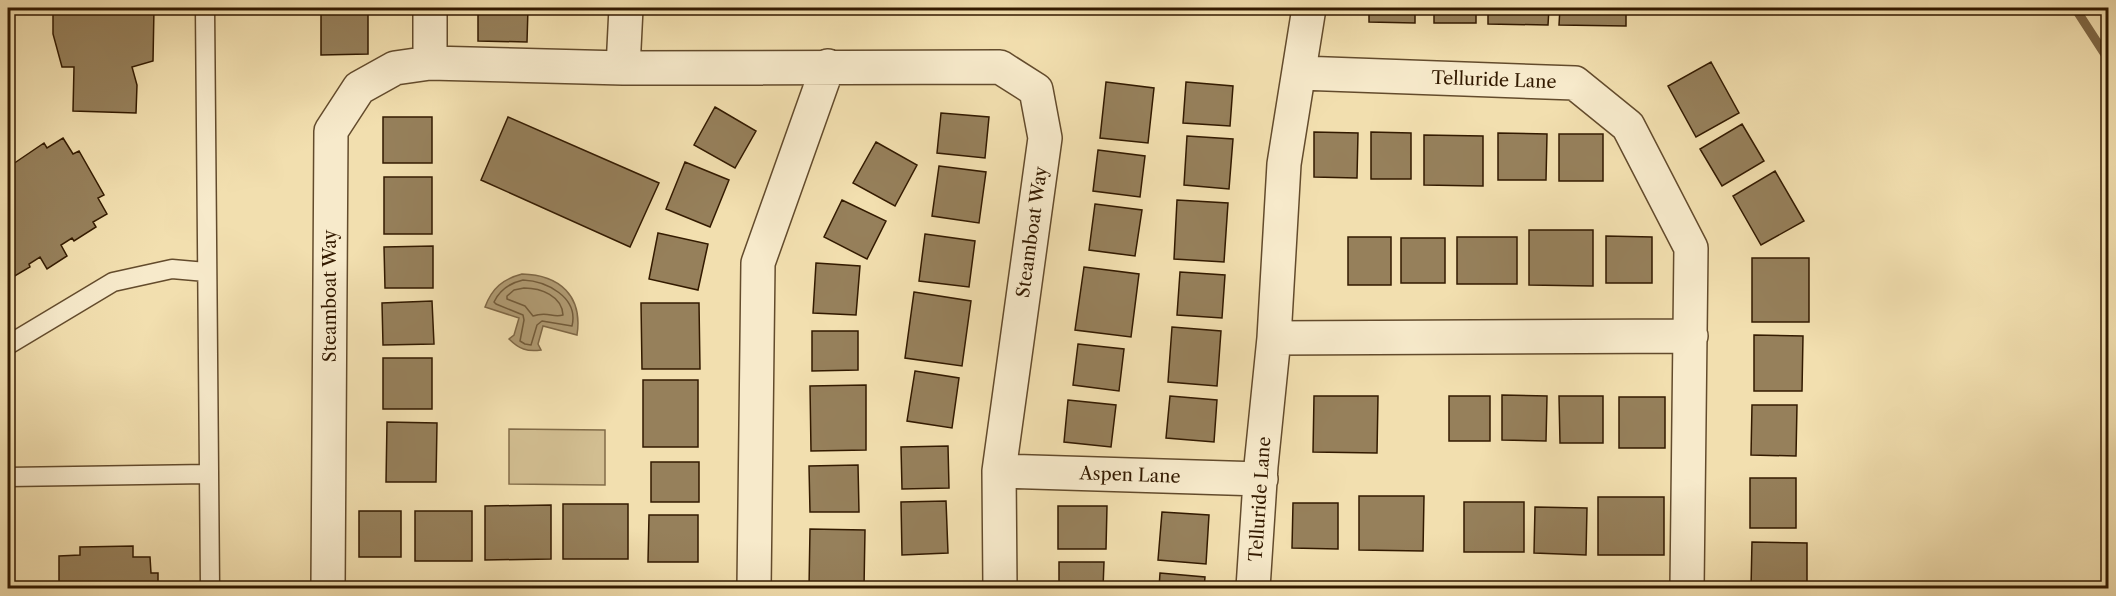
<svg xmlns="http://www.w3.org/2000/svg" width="2116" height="596" viewBox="0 0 2116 596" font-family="'Libre Caslon Text',serif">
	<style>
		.green { fill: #d2be91; stroke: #826c48; stroke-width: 1.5 }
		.water { fill: #b19c74; stroke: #7f6846; stroke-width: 1.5 }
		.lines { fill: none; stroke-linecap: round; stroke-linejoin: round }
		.shore { stroke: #725b3a; stroke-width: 1.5 }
		.stream { stroke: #7f6846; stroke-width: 9 }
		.building { fill: #96805b; stroke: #331a00; stroke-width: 1.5 }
		.service-casing { stroke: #634b2c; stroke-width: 21 }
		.minor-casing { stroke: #634b2c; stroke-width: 36 }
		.service { stroke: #f7eacb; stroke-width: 18 }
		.minor { stroke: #f7eacb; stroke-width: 33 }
		.labels { text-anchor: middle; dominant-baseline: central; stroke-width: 4.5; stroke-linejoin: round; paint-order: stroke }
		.street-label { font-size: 18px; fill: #331a00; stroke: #f7eacb }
	</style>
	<rect width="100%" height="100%" fill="#f2dfaf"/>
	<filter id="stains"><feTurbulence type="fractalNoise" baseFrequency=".00333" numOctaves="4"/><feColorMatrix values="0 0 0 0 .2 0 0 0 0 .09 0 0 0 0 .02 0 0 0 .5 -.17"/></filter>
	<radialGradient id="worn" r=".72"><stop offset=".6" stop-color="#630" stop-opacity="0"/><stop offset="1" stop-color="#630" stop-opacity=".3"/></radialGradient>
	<path class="green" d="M 509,429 L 605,430 L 605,485 L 509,484 Z"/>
	<path class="water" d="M 522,274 C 560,275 583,296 577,335 L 543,326 L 538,344 L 541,350 C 527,352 519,349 509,339 L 514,335 L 519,318 L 485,307 C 492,288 503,279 522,274 Z"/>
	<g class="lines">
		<path class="shore" d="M 523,280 C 546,281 579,297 572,326 L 542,321 L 537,325 L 531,345 L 525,344 L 520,341 L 524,320 L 523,315 L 496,304 L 494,302 C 500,289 510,283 523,280 Z
			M 524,288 C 541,288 562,296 563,315 C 552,318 548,311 533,316 L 525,306 L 507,299 L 507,296 L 514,290 Z"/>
		<path class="stream" d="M 2075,8 L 2108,59"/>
	</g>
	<path class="building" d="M 53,8 L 154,8 L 153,61 L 132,67 L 137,85 L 136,113 L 73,111 L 74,67 L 62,67 L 53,34 Z
		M 321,8 L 368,8 L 368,54 L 321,55 Z
		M 478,8 L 528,8 L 527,42 L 478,41 Z
		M 1369,8 L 1415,8 L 1415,23 L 1369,22 Z
		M 1434,8 L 1476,8 L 1476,23 L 1434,23 Z
		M 1488,8 L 1549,8 L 1548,25 L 1488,24 Z
		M 1560,8 L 1626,8 L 1626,26 L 1559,25 Z
		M 1711,62 L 1739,113 L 1696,137 L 1668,86 Z
		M 1106,82 L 1154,88 L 1148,143 L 1100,138 Z
		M 1186,82 L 1233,86 L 1230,126 L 1183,123 Z
		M 715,107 L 756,131 L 735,168 L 694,145 Z
		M 941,113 L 989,117 L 985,158 L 937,153 Z
		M 383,117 L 432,117 L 432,163 L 383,163 Z
		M 508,117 L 659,183 L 630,247 L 481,180 Z
		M 1742,124 L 1764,161 L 1722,186 L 1700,149 Z
		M 1314,132 L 1358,133 L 1357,178 L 1314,177 Z
		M 1371,132 L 1411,133 L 1411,179 L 1371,179 Z
		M 1498,133 L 1547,134 L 1546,180 L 1498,180 Z
		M 1559,134 L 1603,134 L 1603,181 L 1559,181 Z
		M 1424,135 L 1483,136 L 1483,186 L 1424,185 Z
		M 1187,136 L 1233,139 L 1229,189 L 1184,185 Z
		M 63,138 L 73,154 L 79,151 L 104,195 L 98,198 L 107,214 L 93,222 L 96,227 L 74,241 L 72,238 L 61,245 L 67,256 L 47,269 L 40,257 L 29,264 L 30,267 L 8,280 L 8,155 L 13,164 L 44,143 L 47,148 Z
		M 876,142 L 917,165 L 895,206 L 853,183 Z
		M 1098,150 L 1145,156 L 1140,197 L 1093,191 Z
		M 685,162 L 729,180 L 710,227 L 666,209 Z
		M 939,166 L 986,172 L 979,223 L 932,216 Z
		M 1775,171 L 1804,221 L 1761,245 L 1733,196 Z
		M 384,177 L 432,177 L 432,234 L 384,234 Z
		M 842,200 L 886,221 L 867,259 L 824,237 Z
		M 1177,200 L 1228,203 L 1224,262 L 1174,259 Z
		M 1095,204 L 1142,210 L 1135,256 L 1089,250 Z
		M 1529,230 L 1593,230 L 1593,286 L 1529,285 Z
		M 658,233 L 708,244 L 698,290 L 649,279 Z
		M 925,234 L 975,241 L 969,287 L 919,281 Z
		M 1606,236 L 1652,237 L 1652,283 L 1606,283 Z
		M 1348,237 L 1391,237 L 1391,285 L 1348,285 Z
		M 1457,237 L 1517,237 L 1517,284 L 1457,284 Z
		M 1401,238 L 1445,238 L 1445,283 L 1401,283 Z
		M 433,246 L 433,288 L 385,288 L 384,247 Z
		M 1752,258 L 1809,258 L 1809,322 L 1752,322 Z
		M 816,263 L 860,266 L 856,315 L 813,313 Z
		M 1084,267 L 1139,274 L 1131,337 L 1075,330 Z
		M 1180,272 L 1225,275 L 1222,318 L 1177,315 Z
		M 914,292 L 971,301 L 962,366 L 905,358 Z
		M 432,301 L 434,344 L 383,345 L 382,303 Z
		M 641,303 L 699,303 L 700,369 L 642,369 Z
		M 1172,327 L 1221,331 L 1217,386 L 1168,382 Z
		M 812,331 L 858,331 L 858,370 L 812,371 Z
		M 1754,335 L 1803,336 L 1802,391 L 1754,391 Z
		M 1078,344 L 1124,349 L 1119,391 L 1073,385 Z
		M 383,358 L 432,358 L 432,409 L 383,409 Z
		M 915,371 L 959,378 L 952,428 L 907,421 Z
		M 643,380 L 698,380 L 698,447 L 643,447 Z
		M 866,385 L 866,450 L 811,451 L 810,386 Z
		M 1502,395 L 1547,396 L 1546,441 L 1502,440 Z
		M 1170,396 L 1217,400 L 1214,442 L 1166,438 Z
		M 1314,396 L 1378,396 L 1377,453 L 1313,452 Z
		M 1449,396 L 1490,396 L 1490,441 L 1449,441 Z
		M 1559,396 L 1603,396 L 1603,443 L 1560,443 Z
		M 1619,397 L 1665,397 L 1665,448 L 1619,448 Z
		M 1068,400 L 1116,405 L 1111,447 L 1064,442 Z
		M 1752,405 L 1797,405 L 1796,456 L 1751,455 Z
		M 387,422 L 437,423 L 436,482 L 386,482 Z
		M 948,446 L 949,488 L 902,489 L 901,447 Z
		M 651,462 L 699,462 L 699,502 L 651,502 Z
		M 858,465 L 859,512 L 810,512 L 809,466 Z
		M 1750,478 L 1796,478 L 1796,528 L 1750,528 Z
		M 1359,496 L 1424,496 L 1423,551 L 1359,550 Z
		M 1598,497 L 1664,497 L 1664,555 L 1598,555 Z
		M 946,501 L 948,553 L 902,555 L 901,502 Z
		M 1464,502 L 1524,502 L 1524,552 L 1464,552 Z
		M 1293,503 L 1338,503 L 1338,549 L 1292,548 Z
		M 563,504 L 628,504 L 628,559 L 563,559 Z
		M 551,505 L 551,559 L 485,560 L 485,506 Z
		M 1058,506 L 1107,506 L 1106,549 L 1058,549 Z
		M 1535,507 L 1587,508 L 1586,555 L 1534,553 Z
		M 359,511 L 401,511 L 401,557 L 359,557 Z
		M 415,511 L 472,511 L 472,561 L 415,561 Z
		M 1162,512 L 1209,515 L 1206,564 L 1158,560 Z
		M 649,515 L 698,515 L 698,562 L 648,562 Z
		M 810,529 L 865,530 L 864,588 L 809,588 Z
		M 1752,542 L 1807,543 L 1807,588 L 1751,588 Z
		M 133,546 L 133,557 L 150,557 L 151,573 L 158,573 L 158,588 L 59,588 L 59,556 L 80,555 L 80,547 Z
		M 1059,562 L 1104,562 L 1103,588 L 1059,588 Z
		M 1160,573 L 1205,577 L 1204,588 L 1159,588 Z"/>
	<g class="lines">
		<g class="service-casing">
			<path id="service" d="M 205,8 L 210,588
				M 8,345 L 113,282 L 172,269 L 206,272
				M 8,477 L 208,474"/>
		</g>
		<g class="minor-casing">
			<path id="minor" d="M 430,8 L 430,63
				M 623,68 L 626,8
				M 1300,73 L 1575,83 L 1628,126 L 1691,248 L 1687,588
				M 1274,338 L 1691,336
				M 999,471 L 1261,479
				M 328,588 L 331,131 L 359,88 L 395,68 L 430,63 L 623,68 L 1000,67 L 1036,90 L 1045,138 L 999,471 L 1000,588
				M 754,588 L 758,263 L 828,66
				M 1253,588 L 1261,466 L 1274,338 L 1284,164 L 1309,8"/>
		</g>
		<use href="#service" class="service"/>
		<use href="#minor" class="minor"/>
	</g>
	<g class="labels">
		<g class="street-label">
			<text transform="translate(1494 80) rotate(2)">Telluride Lane</text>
			<text transform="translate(1032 232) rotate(-82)">Steamboat Way</text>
			<text transform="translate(330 296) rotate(-90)">Steamboat Way</text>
			<text transform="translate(1130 475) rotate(2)">Aspen Lane</text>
			<text transform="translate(1260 499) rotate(-86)">Telluride Lane</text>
		</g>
	</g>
	<rect width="2116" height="596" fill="none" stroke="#f2dfaf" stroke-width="30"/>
	<rect x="9" y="9" width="2098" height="578" fill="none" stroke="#331a00" stroke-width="3"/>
	<rect x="15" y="15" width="2086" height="566" fill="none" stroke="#331a00" stroke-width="1.5"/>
	<rect width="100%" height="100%" filter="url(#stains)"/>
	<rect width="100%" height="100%" fill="url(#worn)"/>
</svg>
